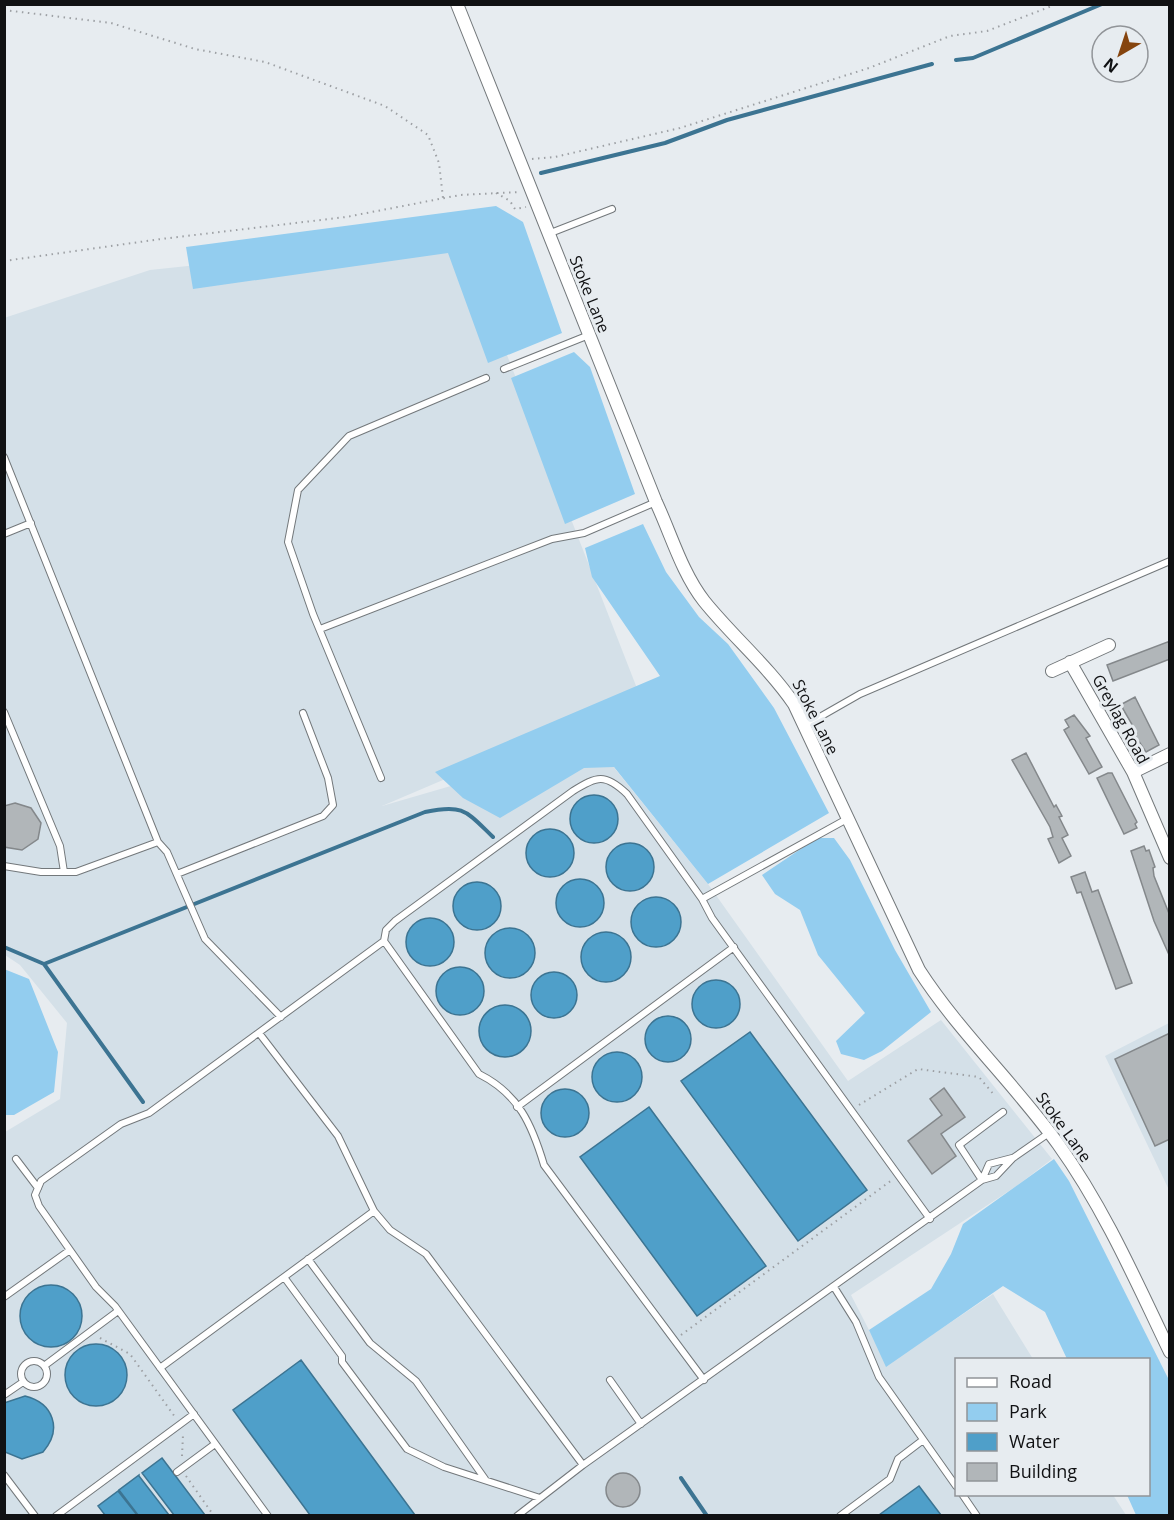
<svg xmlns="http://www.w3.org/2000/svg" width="1174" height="1520" viewBox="0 0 1174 1520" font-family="'Open Sans',sans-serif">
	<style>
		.built { fill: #d4e0e8 }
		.green { fill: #93cdef }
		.water { fill: #4f9fc9; stroke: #3c7492; stroke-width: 1.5 }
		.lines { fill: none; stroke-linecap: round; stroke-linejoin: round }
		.stream { stroke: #3c7492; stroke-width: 4 }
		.building { fill: #b1b6b9; stroke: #84888b; stroke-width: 1.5 }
		.lane-casing { stroke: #73787b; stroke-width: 8 }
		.street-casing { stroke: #73787b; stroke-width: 14 }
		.path { stroke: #9da0a4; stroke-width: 2; stroke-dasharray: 1.5 4.5; stroke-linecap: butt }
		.lane { stroke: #fff; stroke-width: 6 }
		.street { stroke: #fff; stroke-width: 12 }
		.labels { text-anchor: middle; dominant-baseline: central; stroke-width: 6; stroke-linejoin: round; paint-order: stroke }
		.street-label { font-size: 16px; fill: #101113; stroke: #e7ecf0 }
	</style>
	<rect width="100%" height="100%" fill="#e7ecf0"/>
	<path class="built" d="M 461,237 L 640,696 L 382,806 L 595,744 L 708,884 L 848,1081 L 941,1020 L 1052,1159 L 1018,1185 L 851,1295 L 887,1365 L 993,1294 L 1033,1359 L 956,1360 L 956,1494 L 1113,1495 L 1126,1515 L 5,1515 L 5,1132 L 60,1099 L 67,1023 L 20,965 L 5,955 L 4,318 L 150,270 Z
		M 1169,1023 L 1169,1190 L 1105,1056 Z"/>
	<path class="green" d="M 496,206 L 523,222 L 562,333 L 488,363 L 448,253 L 193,289 L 186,247 Z
		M 574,352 L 590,367 L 635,494 L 565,524 L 511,378 Z
		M 643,524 L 666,572 L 699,617 L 728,644 L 774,708 L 829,813 L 708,884 L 614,767 L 584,768 L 500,818 L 463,798 L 435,772 L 660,676 L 592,577 L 585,548 Z
		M 817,838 L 834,838 L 850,860 L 895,950 L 931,1012 L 882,1051 L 864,1060 L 841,1054 L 836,1041 L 865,1013 L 818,955 L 800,910 L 775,894 L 762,875 Z
		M 4,969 L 29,979 L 58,1052 L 54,1092 L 14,1115 L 5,1115 Z
		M 1054,1159 L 1069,1181 L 1169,1380 L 1169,1515 L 1136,1515 L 1127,1495 L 1148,1494 L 1148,1360 L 1067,1359 L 1045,1312 L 1003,1286 L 886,1367 L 869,1330 L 931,1289 L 951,1254 L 963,1224 Z"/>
	<path class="water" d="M570 819a24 24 0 1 1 48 0a24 24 0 1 1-48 0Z
		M526 853a24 24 0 1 1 48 0a24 24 0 1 1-48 0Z
		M606 867a24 24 0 1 1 48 0a24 24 0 1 1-48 0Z
		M556 903a24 24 0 1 1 48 0a24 24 0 1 1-48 0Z
		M453 906a24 24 0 1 1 48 0a24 24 0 1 1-48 0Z
		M631 922a25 25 0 1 1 50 0a25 25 0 1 1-50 0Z
		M406 942a24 24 0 1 1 48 0a24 24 0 1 1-48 0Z
		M485 953a25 25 0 1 1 50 0a25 25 0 1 1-50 0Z
		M581 957a25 25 0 1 1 50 0a25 25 0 1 1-50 0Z
		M436 991a24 24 0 1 1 48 0a24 24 0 1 1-48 0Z
		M531 995a23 23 0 1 1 46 0a23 23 0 1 1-46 0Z
		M692 1004a24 24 0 1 1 48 0a24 24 0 1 1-48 0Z
		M479 1031a26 26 0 1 1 52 0a26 26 0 1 1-52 0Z
		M645 1039a23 23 0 1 1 46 0a23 23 0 1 1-46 0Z
		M 750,1032 L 867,1190 L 798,1241 L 681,1081 Z
		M592 1077a25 25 0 1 1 50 0a25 25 0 1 1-50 0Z
		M541 1113a24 24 0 1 1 48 0a24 24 0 1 1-48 0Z
		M 649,1107 L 766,1266 L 697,1316 L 580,1157 Z
		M20 1316a31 31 0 1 1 62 0a31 31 0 1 1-62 0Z
		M65 1375a31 31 0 1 1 62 0a31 31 0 1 1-62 0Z
		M 301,1360 L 415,1515 L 310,1515 L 233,1410 Z
		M 25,1396 C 53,1403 63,1429 43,1452 L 22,1459 L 5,1452 L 4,1403 Z
		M 162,1458 L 205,1515 L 174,1515 L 142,1473 Z
		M 139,1475 L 139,1476 L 169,1515 L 138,1515 L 119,1490 Z
		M 919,1486 L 941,1515 L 879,1515 Z
		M 118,1491 L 137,1515 L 105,1515 L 98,1506 Z"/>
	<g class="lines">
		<path class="stream" d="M 956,60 L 973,58 L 1102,4
			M 541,173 L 665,143 L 727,120 L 932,64
			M 4,947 L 44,964 L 143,1102
			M 44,964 L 425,812 C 464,804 466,811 493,837
			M 681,1478 L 707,1516"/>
	</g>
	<path class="building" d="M 1170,641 L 1170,659 L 1113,681 L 1107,665 Z
		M 1135,697 L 1159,745 L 1146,752 L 1134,734 L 1137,733 L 1123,709 L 1122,704 Z
		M 1074,715 L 1090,736 L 1086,738 L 1102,767 L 1089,774 L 1064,730 L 1069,727 L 1065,720 Z
		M 1026,753 L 1054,807 L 1056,805 L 1062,816 L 1059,817 L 1068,835 L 1062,838 L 1071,856 L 1059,863 L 1048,839 L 1053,837 L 1050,827 L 1012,760 Z
		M 1108,773 L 1112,773 L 1137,822 L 1135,824 L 1137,828 L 1124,834 L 1097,778 Z
		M 15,803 L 31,808 L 41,823 L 38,839 L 22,850 L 4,847 L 4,806 Z
		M 1144,846 L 1146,851 L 1149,850 L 1155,867 L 1153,868 L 1154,876 L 1170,916 L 1170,957 L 1154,921 L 1131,851 Z
		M 1085,872 L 1092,892 L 1098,890 L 1132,983 L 1116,989 L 1081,892 L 1077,893 L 1071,877 Z
		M 1170,1033 L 1170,1139 L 1155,1146 L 1115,1059 Z
		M 944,1088 L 965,1117 L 941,1134 L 956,1156 L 932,1174 L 908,1141 L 942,1115 L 930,1099 Z
		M606 1490a17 17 0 1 1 34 0a17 17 0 1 1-34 0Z"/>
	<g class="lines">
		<g class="lane-casing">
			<path id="lane" d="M 548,234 L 612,209
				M 504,369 L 589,335
				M 4,457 L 158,842 L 167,852 L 205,939 L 281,1017
				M 4,534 L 31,523
				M 320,629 L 552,539 L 584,533 L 656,502
				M 4,712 L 60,846 L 64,872
				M 804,726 L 860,694 L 1170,561
				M 381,778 L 313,614 L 288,542 L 298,490 L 349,436 L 486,378
				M 4,866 L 41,872 L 76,872 L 158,842
				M 177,874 L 323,816 L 333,805 L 328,778 L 303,713
				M 702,899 L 847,819
				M 259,1033 L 338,1136 L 374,1211 L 390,1230 L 426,1254 L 583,1465
				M 517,1107 L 734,947
				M 16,1159 L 38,1188
				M 982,1180 L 959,1145 L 1003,1112
				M 982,1180 L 989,1164 L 1012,1158
				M 308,1259 L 370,1343 L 416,1381 L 485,1479
				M 284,1277 L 342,1356 L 342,1362 L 407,1449 L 444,1467 L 540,1498
				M 834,1287 L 856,1322 L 879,1377 L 956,1486
				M 4,1297 L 70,1250
				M21 1374a13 13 0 1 1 26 0a13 13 0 1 1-26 0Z
				M 44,1366 L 118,1311
				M 160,1368 L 374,1211
				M 610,1380 L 641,1424
				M 704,1380 L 544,1165 C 532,1125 519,1094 479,1074 L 384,941 L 386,930 L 395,921 L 573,791 C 597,776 605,773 627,794 L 702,899 L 712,918 L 930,1219
				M 4,1395 L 23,1382
				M 177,1472 L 215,1444
				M 4,1475 L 35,1516
				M 962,1494 L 977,1516
				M 56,1516 L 194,1414
				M 268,1516 L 115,1306 L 96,1287 L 39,1206 L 35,1195 L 41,1181 L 121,1124 L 149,1113 L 384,941
				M 517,1516 L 583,1465 L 982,1180 L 996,1176 L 1013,1158 L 1049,1133
				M 840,1516 L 890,1479 L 898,1459 L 923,1440"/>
		</g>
		<g class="street-casing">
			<path id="street" d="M 457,4 L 656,502 C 671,534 682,573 704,601 C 733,637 768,666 794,704 L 919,970 C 959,1032 1014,1083 1058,1144 C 1104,1208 1136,1281 1170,1352
				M 1070,662 L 1133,772 L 1170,858
				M 1052,671 L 1109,645
				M 1133,772 L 1170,754"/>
		</g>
		<path class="path" d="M 4,10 L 111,23 L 195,49 L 265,62 L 385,106 L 428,135 L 439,163 L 443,198
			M 532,159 L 555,157 L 680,128 L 869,68 L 950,36 L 987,31 L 1057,4
			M 496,193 L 510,201 L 515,209 L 526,207
			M 4,261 L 161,239 L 346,217 L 460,195 L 519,192
			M 859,1105 L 918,1069 L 979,1077 L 995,1096
			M 681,1335 L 892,1180
			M 100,1338 L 130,1354 L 175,1417
			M 182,1456 L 183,1435
			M 186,1476 L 214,1516"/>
		<use href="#lane" class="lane"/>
		<use href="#street" class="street"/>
	</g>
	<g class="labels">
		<g class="street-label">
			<text transform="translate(590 294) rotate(68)">Stoke Lane</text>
			<text transform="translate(816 717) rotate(63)">Stoke Lane</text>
			<text transform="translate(1121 719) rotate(61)">Greylag Road</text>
			<text transform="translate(1064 1127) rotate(54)">Stoke Lane</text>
		</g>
	</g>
	<rect width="1174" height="1520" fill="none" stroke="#101113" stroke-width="12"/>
	<rect x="955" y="1358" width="195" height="138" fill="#e7ecf0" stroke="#919498" stroke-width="1.5"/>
	<rect x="967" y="1378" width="30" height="9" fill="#ffffff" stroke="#919498" stroke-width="1.5"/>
	<text x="1009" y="1388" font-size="18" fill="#101113">Road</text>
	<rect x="967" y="1403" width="30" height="18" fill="#93cdef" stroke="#919498" stroke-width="1.5"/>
	<text x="1009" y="1418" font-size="18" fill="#101113">Park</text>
	<rect x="967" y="1433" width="30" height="18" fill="#4f9fc9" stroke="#919498" stroke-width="1.5"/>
	<text x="1009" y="1448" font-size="18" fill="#101113">Water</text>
	<rect x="967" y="1463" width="30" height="18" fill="#b1b6b9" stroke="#919498" stroke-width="1.5"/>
	<text x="1009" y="1478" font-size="18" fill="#101113">Building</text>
	<g transform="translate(1120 54) rotate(219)"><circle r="28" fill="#e7ecf0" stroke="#919498" stroke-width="1.5"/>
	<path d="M0-4.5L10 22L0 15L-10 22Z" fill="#85440e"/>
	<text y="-9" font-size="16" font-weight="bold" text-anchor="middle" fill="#101113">N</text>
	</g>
</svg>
